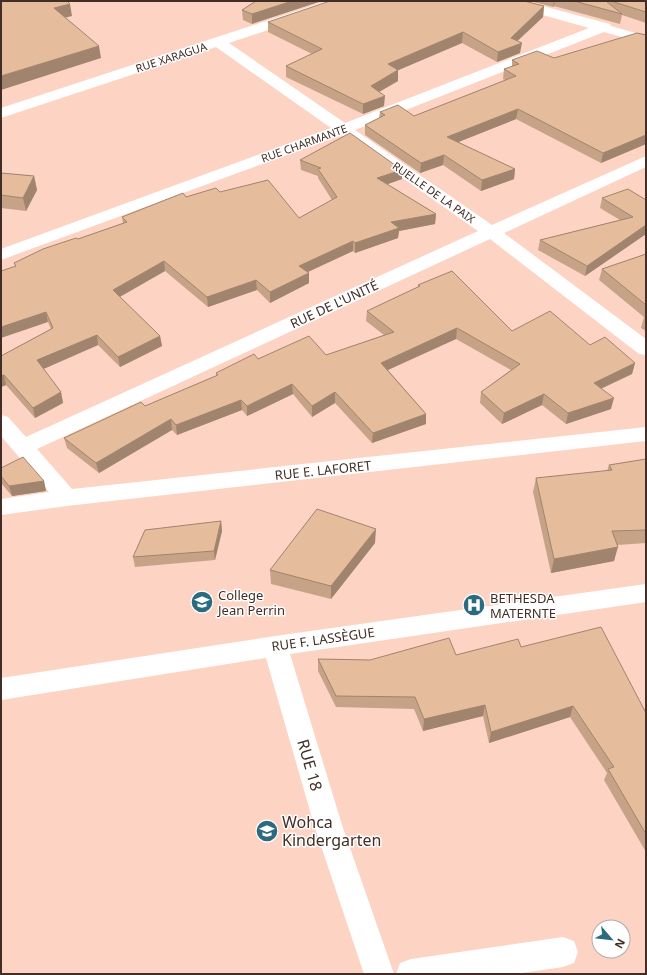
<svg xmlns="http://www.w3.org/2000/svg" width="647" height="975" viewBox="0 0 647 975" font-family="'Noto Sans',sans-serif">
	<style>
		.lines { fill: none; stroke-linecap: round; stroke-linejoin: round }
		.minor { fill: #fff; fill-rule: evenodd }
		.wall { fill: #c6a386 }
		.shaded-wall { fill: #a1846d }
		.building { fill: #e6bd9c; stroke: #a1846d }
		.labels { text-anchor: middle; dominant-baseline: central; stroke-width: 3; stroke-linejoin: round; paint-order: stroke }
		.far-street-label { font-size: 11px; fill: #422e27; stroke: #fff }
		.street-label { font-size: 13px; fill: #422e27; stroke: #fff }
		.poi-label { font-size: 13px; fill: #422e27; stroke: #fff; text-anchor: start }
		.near-street-label { font-size: 16px; fill: #422e27; stroke: #fff }
		.near-poi-label { font-size: 16px; fill: #422e27; stroke: #fff; text-anchor: start }
	</style>
	<rect width="100%" height="100%" fill="#fdd3c4"/>
	<g class="lines">
		<path class="minor" d="M 327,1 L 348,1 L 346,4 L 229,43 L 345,123 L 589,28 L 504,4 L 502,1 L 524,1 L 610,24 L 611,26 L 646,36 L 646,44 L 604,32 L 355,130 L 492,225 L 646,156 L 646,167 L 504,233 L 646,339 L 646,355 L 639,354 L 490,239 L 37,449 L 72,489 L 646,427 L 646,441 L 67,506 L 1,515 L 1,499 L 49,492 L 1,436 L 1,415 L 8,417 L 26,437 L 478,231 L 341,135 L 1,260 L 1,249 L 331,128 L 216,47 L 1,118 L 1,108 Z
			M 646,584 L 646,602 L 290,654 L 342,825 L 394,974 L 364,974 L 314,825 L 266,658 L 1,700 L 1,678 L 275,636 Z
			M 563,937 L 574,941 L 578,952 L 574,963 L 563,967 L 515,974 L 396,974 L 400,963 L 411,959 Z"/>
	</g>
	<path class="wall" d="M 256,1 L 252,24 L 243,20 L 242,10 Z
		M 530,1 L 646,1 L 646,23 L 622,15 L 620,24 L 554,6 L 553,7 Z
		M 544,6 L 543,17 L 517,41 L 520,53 L 497,62 L 462,43 L 398,70 L 398,81 L 379,92 L 384,106 L 363,114 L 286,77 L 286,66 L 312,54 L 268,32 L 268,22 Z
		M 646,35 L 646,144 L 601,163 L 516,119 L 458,142 L 515,169 L 514,179 L 481,191 L 443,165 L 420,173 L 365,135 L 365,125 L 379,118 L 380,112 L 414,116 L 505,80 L 503,79 L 504,69 L 512,67 L 512,60 L 554,58 Z
		M 300,160 L 402,170 L 402,179 L 387,184 L 436,214 L 435,224 L 399,231 L 398,238 L 355,253 L 353,251 L 308,272 L 309,283 L 270,303 L 257,290 L 208,307 L 165,271 L 120,297 L 160,336 L 162,346 L 120,367 L 98,345 L 43,369 L 61,392 L 63,403 L 35,418 L 6,385 L 1,387 L 1,356 L 51,329 L 48,322 L 15,266 L 14,263 L 78,239 L 123,223 L 122,217 L 186,197 L 220,192 L 299,218 L 332,200 L 318,178 L 318,176 L 301,170 Z
		M 1,173 L 34,176 L 37,190 L 26,211 L 1,208 Z
		M 602,198 L 646,200 L 646,234 L 585,276 L 538,250 L 540,240 L 620,220 L 600,208 Z
		M 646,254 L 646,331 L 641,328 L 644,317 L 599,280 L 602,269 Z
		M 418,285 L 512,331 L 590,345 L 635,363 L 632,374 L 601,389 L 611,409 L 566,424 L 542,405 L 502,424 L 480,403 L 481,392 L 511,370 L 456,339 L 388,370 L 426,414 L 426,424 L 372,443 L 335,403 L 312,417 L 293,394 L 247,416 L 242,410 L 177,435 L 172,430 L 99,473 L 67,448 L 64,438 L 145,406 L 216,376 L 216,373 L 258,359 L 326,355 L 384,335 L 366,321 L 367,311 L 418,287 Z
		M 646,459 L 646,543 L 617,545 L 614,561 L 551,573 L 533,492 L 536,478 L 607,471 L 609,465 Z
		M 1,468 L 44,481 L 46,491 L 12,496 L 1,483 Z
		M 221,521 L 222,531 L 215,560 L 135,567 L 133,557 Z
		M 375,543 L 331,599 L 271,584 L 270,570 Z
		M 521,647 L 646,713 L 646,852 L 604,780 L 607,773 L 570,717 L 489,743 L 483,716 L 423,731 L 414,709 L 336,707 L 318,671 L 318,659 L 370,660 L 456,655 Z"/>
	<path class="shaded-wall" d="M 292,1 L 322,1 L 252,24 L 252,14 Z
		M 554,1 L 555,1 L 554,6 L 553,7 Z
		M 70,4 L 72,16 L 56,20 L 54,8 Z
		M 544,6 L 543,17 L 511,47 L 522,43 L 520,53 L 497,62 L 498,52 L 511,38 Z
		M 463,32 L 462,43 L 387,75 L 388,64 Z
		M 99,46 L 101,58 L 1,90 L 1,76 Z
		M 398,70 L 398,81 L 370,97 L 371,86 Z
		M 385,96 L 384,106 L 363,114 L 363,104 Z
		M 518,109 L 516,119 L 446,147 L 447,137 Z
		M 646,135 L 646,144 L 601,163 L 603,153 Z
		M 444,155 L 443,165 L 420,173 L 421,163 Z
		M 515,169 L 514,179 L 481,191 L 482,180 Z
		M 402,170 L 402,179 L 377,188 L 377,178 Z
		M 34,176 L 37,190 L 26,211 L 23,198 Z
		M 436,214 L 435,224 L 399,231 L 398,238 L 355,253 L 355,243 L 391,222 Z
		M 646,225 L 646,234 L 585,276 L 587,266 Z
		M 353,241 L 353,251 L 299,276 L 299,266 Z
		M 164,261 L 165,271 L 114,300 L 113,290 Z
		M 309,273 L 309,283 L 270,303 L 270,292 Z
		M 256,280 L 257,290 L 208,307 L 207,297 Z
		M 46,312 L 48,322 L 1,338 L 1,327 Z
		M 457,328 L 456,339 L 381,373 L 381,363 Z
		M 97,335 L 98,345 L 39,371 L 37,360 Z
		M 160,336 L 162,346 L 120,367 L 118,357 Z
		M 635,363 L 632,374 L 591,393 L 594,383 Z
		M 4,375 L 6,385 L 1,387 L 1,376 Z
		M 292,384 L 293,394 L 247,416 L 247,406 Z
		M 61,392 L 63,403 L 35,418 L 33,408 Z
		M 335,392 L 335,403 L 312,417 L 312,406 Z
		M 544,394 L 542,405 L 502,424 L 504,413 Z
		M 614,398 L 611,409 L 566,424 L 568,413 Z
		M 241,400 L 242,410 L 177,435 L 176,425 Z
		M 426,414 L 426,424 L 372,443 L 373,433 Z
		M 171,419 L 172,430 L 99,473 L 96,463 Z
		M 44,481 L 46,491 L 12,496 L 9,486 Z
		M 221,521 L 222,531 L 215,560 L 214,551 Z
		M 376,529 L 375,543 L 331,599 L 331,586 Z
		M 618,547 L 614,561 L 551,573 L 554,559 Z
		M 485,705 L 483,716 L 423,731 L 424,719 Z
		M 573,706 L 570,717 L 489,743 L 491,732 Z"/>
	<path class="building" d="M 1,1 L 67,1 L 70,4 L 54,8 L 99,46 L 1,76 Z
		M 256,1 L 292,1 L 252,14 L 242,10 Z
		M 330,1 L 524,1 L 544,6 L 511,38 L 522,43 L 498,52 L 463,32 L 388,64 L 398,70 L 371,86 L 385,96 L 363,104 L 286,66 L 322,49 L 268,22 Z
		M 574,1 L 606,1 L 622,14 Z
		M 611,1 L 646,1 L 646,12 Z
		M 637,33 L 646,35 L 646,135 L 603,153 L 518,109 L 447,137 L 515,169 L 482,180 L 444,155 L 421,163 L 365,125 L 385,115 L 380,112 L 398,105 L 414,116 L 516,76 L 504,69 L 519,64 L 512,60 L 537,51 L 554,58 Z
		M 350,133 L 402,170 L 377,178 L 436,214 L 391,222 L 399,228 L 355,243 L 353,241 L 299,266 L 309,273 L 270,292 L 256,280 L 207,297 L 164,261 L 113,290 L 160,336 L 118,357 L 97,335 L 37,360 L 61,392 L 33,408 L 4,375 L 1,376 L 1,356 L 53,328 L 46,312 L 1,327 L 1,271 L 16,266 L 14,263 L 43,249 L 76,238 L 78,239 L 127,222 L 122,217 L 183,193 L 186,197 L 216,188 L 220,192 L 268,180 L 299,218 L 337,197 L 318,169 L 321,168 L 300,160 Z
		M 1,173 L 34,176 L 23,198 L 1,195 Z
		M 628,189 L 646,200 L 646,225 L 587,266 L 540,240 L 633,217 L 602,198 Z
		M 646,254 L 646,305 L 602,269 Z
		M 452,271 L 512,331 L 550,311 L 590,345 L 605,337 L 635,363 L 594,383 L 614,398 L 568,413 L 544,394 L 504,413 L 481,392 L 520,364 L 457,328 L 381,363 L 426,414 L 373,433 L 335,392 L 312,406 L 292,384 L 247,406 L 241,400 L 176,425 L 171,419 L 96,463 L 64,438 L 141,402 L 145,406 L 218,375 L 216,373 L 254,354 L 258,359 L 309,336 L 326,355 L 394,332 L 367,311 L 420,286 L 418,285 Z
		M 23,457 L 44,481 L 9,486 L 1,476 L 1,468 Z
		M 646,459 L 646,530 L 612,531 L 618,547 L 554,559 L 536,478 L 612,470 L 609,465 Z
		M 317,509 L 376,529 L 331,586 L 270,570 Z
		M 221,521 L 214,551 L 133,557 L 145,530 Z
		M 601,627 L 646,713 L 646,834 L 608,769 L 614,767 L 573,706 L 491,732 L 485,705 L 424,719 L 415,697 L 336,696 L 318,659 L 370,660 L 449,638 L 456,655 L 518,639 L 521,647 Z"/>
	<defs>
		<g id="school-disc" transform="scale(1.15)"><circle r="9.5" fill="#2a6b7f" stroke="#fff"/><path d="M0-5L7-2L0 1L-7-2ZM-4 1L0 2.5L4 1V4Q0 6-4 4Z" fill="#fff"/></g>
		<g id="hospital-disc" transform="scale(1.15)"><circle r="9.5" fill="#2a6b7f" stroke="#fff"/><path d="M-5-5h3v3.5h4V-5h3V5h-3V1.5h-4V5h-3Z" fill="#fff"/></g>
	</defs>
	<g fill-rule="evenodd">
		<use href="#school-disc" x="202" y="602"/>
		<use href="#hospital-disc" x="474" y="605"/>
		<use href="#school-disc" x="267" y="831"/>
	</g>
	<g class="labels">
		<g class="far-street-label">
			<text transform="translate(171 57) rotate(-18)">RUE XARAGUA</text>
			<text transform="translate(304 143) rotate(-20)">RUE CHARMANTE</text>
			<text transform="translate(434 192) rotate(35)">RUELLE DE LA PAIX</text>
		</g>
		<g class="street-label">
			<text transform="translate(334 304) rotate(-25)">RUE DE L'UNITÉ</text>
			<text transform="translate(323 470) rotate(-6)">RUE E. LAFORET</text>
			<text transform="translate(323 639) rotate(-8)">RUE F. LASSÈGUE</text>
		</g>
		<g class="poi-label">
			<text x="218" y="595">College<tspan x="218" dy="15">Jean Perrin</tspan></text>
			<text x="490" y="598">BETHESDA<tspan x="490" dy="15">MATERNTE</tspan></text>
		</g>
		<g class="near-street-label">
			<text transform="translate(310 765) rotate(74)">RUE 18</text>
		</g>
		<g class="near-poi-label">
			<text x="282" y="822">Wohca<tspan x="282" dy="18">Kindergarten</tspan></text>
		</g>
	</g>
	<rect width="647" height="975" fill="none" stroke="#422e27" stroke-width="4"/>
	<g transform="translate(611 939) rotate(118)"><circle r="19" fill="#ffffff" stroke="#b3aba9"/>
	<path d="M0-3L7 15L0 10L-7 15Z" fill="#2a6b7f"/>
	<text y="-6" font-size="11" font-weight="bold" text-anchor="middle" fill="#422e27">N</text>
	</g>
</svg>
